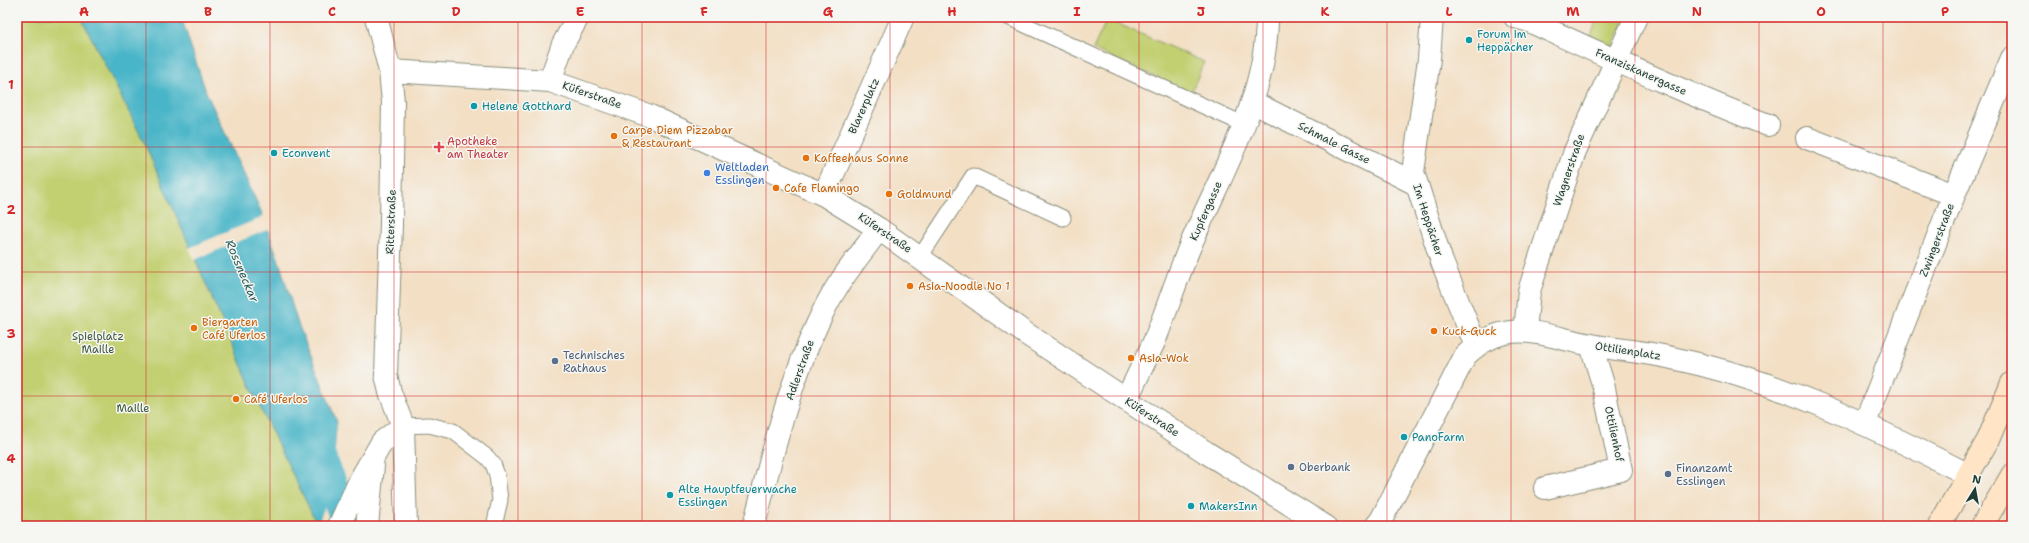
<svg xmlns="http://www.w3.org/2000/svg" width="2029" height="543" viewBox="0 0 2029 543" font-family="'Shantell Sans',sans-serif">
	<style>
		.green { fill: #c3d072; stroke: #718653 }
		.water { fill: #4ab5c8; stroke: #34797e }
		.pier { fill: #f3dfc4 }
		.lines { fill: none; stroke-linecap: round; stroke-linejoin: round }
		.canal { stroke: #4ab5c8; stroke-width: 31 }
		.service-casing { stroke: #898e7c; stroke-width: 17 }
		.pedestrian-casing { stroke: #898e7c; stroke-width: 24 }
		.minor-casing { stroke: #898e7c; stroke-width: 24 }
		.secondary-casing { stroke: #898e7c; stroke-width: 24 }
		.service { stroke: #fff; stroke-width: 15 }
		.pedestrian { stroke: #fff; stroke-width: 22 }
		.minor { stroke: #fff; stroke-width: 22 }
		.secondary { stroke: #ffe4c6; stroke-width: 22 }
		.grid { fill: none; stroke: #d62828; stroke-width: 1; stroke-opacity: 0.55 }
		.culture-dot { fill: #0f9aa8; stroke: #f6f6f2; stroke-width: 1.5 }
		.food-dot { fill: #e8710a; stroke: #f6f6f2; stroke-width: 1.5 }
		.health-dot { fill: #e0444e; stroke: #f6f6f2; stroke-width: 1.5 }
		.shop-dot { fill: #3f7fe0; stroke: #f6f6f2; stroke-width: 1.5 }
		.service-dot { fill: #5c6f8a; stroke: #f6f6f2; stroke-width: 1.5 }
		.labels { text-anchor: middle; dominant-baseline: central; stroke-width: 3; stroke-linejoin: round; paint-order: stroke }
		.culture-label { font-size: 11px; fill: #0d838f; stroke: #f6f6f2; text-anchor: start }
		.street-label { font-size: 11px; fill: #1f3d34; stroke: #f6f6f2 }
		.food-label { font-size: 11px; fill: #c56008; stroke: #f6f6f2; text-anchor: start }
		.health-label { font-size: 11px; fill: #be3a42; stroke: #f6f6f2; text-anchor: start }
		.shop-label { font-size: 11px; fill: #366cbe; stroke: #f6f6f2; text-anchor: start }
		.park-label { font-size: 11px; fill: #405a40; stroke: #f6f6f2 }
		.service-label { font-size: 11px; fill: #4e5e75; stroke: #f6f6f2; text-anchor: start }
		.water-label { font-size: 12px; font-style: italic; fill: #2a5b59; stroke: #f6f6f2 }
		.neatline { fill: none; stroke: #d62828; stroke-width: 1.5 }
		.grid-label { font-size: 13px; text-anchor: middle; font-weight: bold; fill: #d62828 }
	</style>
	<rect width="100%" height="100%" fill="#f6f6f2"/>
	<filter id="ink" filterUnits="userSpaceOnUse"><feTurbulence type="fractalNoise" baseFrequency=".025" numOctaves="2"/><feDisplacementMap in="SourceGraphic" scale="8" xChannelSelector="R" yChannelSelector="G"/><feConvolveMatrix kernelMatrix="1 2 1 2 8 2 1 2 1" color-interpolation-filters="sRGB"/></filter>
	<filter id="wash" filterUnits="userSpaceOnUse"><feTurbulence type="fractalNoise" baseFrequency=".012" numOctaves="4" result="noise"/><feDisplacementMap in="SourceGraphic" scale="16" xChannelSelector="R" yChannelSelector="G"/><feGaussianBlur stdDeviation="0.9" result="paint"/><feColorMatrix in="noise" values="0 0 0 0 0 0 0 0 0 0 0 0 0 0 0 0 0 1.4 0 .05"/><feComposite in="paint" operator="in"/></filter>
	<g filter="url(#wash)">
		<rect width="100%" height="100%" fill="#f3dfc4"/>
		<path class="green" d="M 17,17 L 81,17 L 144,142 L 258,403 L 317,524 L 312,526 L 17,526 Z
			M 1598,17 L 1626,17 L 1612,48 L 1590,38 Z
			M 1107,19 L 1204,62 L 1191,93 L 1093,49 Z"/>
		<path class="water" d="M 81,17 L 181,17 L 206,92 L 260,209 L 279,261 L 297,321 L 337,422 L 332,490 L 328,502 L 317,524 L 258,403 L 144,142 Z"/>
		<path class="pier" d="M 265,216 L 269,229 L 194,260 L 189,248 Z
			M 337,422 L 338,426 L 334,491 L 330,503 L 317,525 L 332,490 Z"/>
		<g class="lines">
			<path class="canal" d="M 316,446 L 349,526"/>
		</g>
	</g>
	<g filter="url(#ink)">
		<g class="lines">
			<g class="service-casing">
				<path id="service" d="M 1008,17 L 1243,124
					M 920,257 L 973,176 L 1063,218
					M 403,426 L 429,425 L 453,431 L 487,457 L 493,464 L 497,475 L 500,500 L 494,526"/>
			</g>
			<g class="pedestrian-casing">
				<path id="pedestrian" d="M 376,17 L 390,71 L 393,102 L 391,224
					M 390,71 L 550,81 L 650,116 L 824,195 L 879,229 L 1025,333 L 1207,453 L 1325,526
					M 550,81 L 563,44 L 578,17
					M 824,195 L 903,17
					M 1126,400 L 1154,342
					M 754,526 C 772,454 790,379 823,312 C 837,282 860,255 879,229
					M 1376,526 L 1381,520 L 1412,460"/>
			</g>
			<g class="minor-casing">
				<path id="minor" d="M 1432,17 L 1429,59 L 1413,172 L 1442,262 L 1476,346
					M 1515,17 L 1529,21 C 1608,57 1687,94 1768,125
					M 1252,102 L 1416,184
					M 1807,138 L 1954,195
					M 391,224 L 386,375 L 390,392 L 403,426 L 406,526
					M 1525,331 L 1529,291 L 1575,151 L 1636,17
					M 1154,342 C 1166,312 1176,281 1188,251 C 1219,176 1267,100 1267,17
					M 1865,423 L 1954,195 L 2012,58
					M 1412,460 L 1465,356 C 1507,315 1542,336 1592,345 C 1618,350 1646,352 1672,358 C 1779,380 1873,427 1969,475
					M 1545,488 L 1621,470 L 1603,384 L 1591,345
					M 339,526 L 360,480 L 382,442 L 403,426
					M 367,526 L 373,466"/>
			</g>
			<g class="secondary-casing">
				<path id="secondary" d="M 1939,526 L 1988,440 L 2012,383
					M 1982,526 L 2012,475"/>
			</g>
			<use href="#service" class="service"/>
			<use href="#pedestrian" class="pedestrian"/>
			<use href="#minor" class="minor"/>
			<use href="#secondary" class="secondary"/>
		</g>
	</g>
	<path class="grid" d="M 146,17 L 146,526M 270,17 L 270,526M 394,17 L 394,526M 518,17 L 518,526M 642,17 L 642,526M 766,17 L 766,526M 890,17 L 890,526M 1014,17 L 1014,526M 1139,17 L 1139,526M 1263,17 L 1263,526M 1387,17 L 1387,526M 1511,17 L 1511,526M 1635,17 L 1635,526M 1759,17 L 1759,526M 1883,17 L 1883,526M 17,147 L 2012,147M 17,272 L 2012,272M 17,396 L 2012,396"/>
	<g class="culture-dot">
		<circle cx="1469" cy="40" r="4"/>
		<circle cx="474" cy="106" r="4"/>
		<circle cx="274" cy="153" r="4"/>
		<circle cx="1404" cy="437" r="4"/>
		<circle cx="670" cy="495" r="4"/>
		<circle cx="1191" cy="506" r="4"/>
	</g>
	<g class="food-dot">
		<circle cx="614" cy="136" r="4"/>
		<circle cx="806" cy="158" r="4"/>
		<circle cx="776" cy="188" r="4"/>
		<circle cx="889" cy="194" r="4"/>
		<circle cx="910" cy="286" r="4"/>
		<circle cx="194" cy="328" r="4"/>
		<circle cx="1434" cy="331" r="4"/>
		<circle cx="1131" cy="358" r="4"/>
		<circle cx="236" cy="399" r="4"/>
	</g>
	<path class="health-dot" d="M437 141h4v4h4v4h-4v4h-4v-4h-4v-4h4z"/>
	<circle class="shop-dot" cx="707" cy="173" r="4"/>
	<g class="service-dot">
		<circle cx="555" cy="361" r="4"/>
		<circle cx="1291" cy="467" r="4"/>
		<circle cx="1668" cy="474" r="4"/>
	</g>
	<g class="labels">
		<g class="culture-label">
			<text x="1477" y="34">Forum im<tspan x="1477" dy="13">Heppächer</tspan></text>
			<text x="482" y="106">Helene Gotthard</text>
			<text x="282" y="153">Econvent</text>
			<text x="1412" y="437">PanoFarm</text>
			<text x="678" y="489">Alte Hauptfeuerwache<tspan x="678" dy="13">Esslingen</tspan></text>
			<text x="1199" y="506">MakersInn</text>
		</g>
		<g class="street-label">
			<text transform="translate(1641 72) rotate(24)">Franziskanergasse</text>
			<text transform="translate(592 95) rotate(19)">Küferstraße</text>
			<text transform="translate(864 106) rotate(-66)">Blarerplatz</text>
			<text transform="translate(1334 143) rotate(27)">Schmale Gasse</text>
			<text transform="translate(1569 170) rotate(-71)">Wagnerstraße</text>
			<text transform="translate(1206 211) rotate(-66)">Kupfergasse</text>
			<text transform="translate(1428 220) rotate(72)">Im Heppächer</text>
			<text transform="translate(391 222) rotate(-88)">Ritterstraße</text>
			<text transform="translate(885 233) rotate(34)">Küferstraße</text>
			<text transform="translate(1937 240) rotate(-69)">Zwingerstraße</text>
			<text transform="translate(1628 351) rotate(9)">Ottilienplatz</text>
			<text transform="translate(800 370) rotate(-70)">Adlerstraße</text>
			<text transform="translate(1152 417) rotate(33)">Küferstraße</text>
			<text transform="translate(1614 434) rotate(78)">Ottilienhof</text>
		</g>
		<g class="food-label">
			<text x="622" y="130">Carpe Diem Pizzabar<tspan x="622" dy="13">&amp; Restaurant</tspan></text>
			<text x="814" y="158">Kaffeehaus Sonne</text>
			<text x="784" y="188">Cafe Flamingo</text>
			<text x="897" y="194">Goldmund</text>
			<text x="918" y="286">Asia-Noodle No 1</text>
			<text x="202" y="322">Biergarten<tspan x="202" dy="13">Café Uferlos</tspan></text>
			<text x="1442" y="331">Kuck-Guck</text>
			<text x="1139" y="358">Asia-Wok</text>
			<text x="244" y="399">Café Uferlos</text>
		</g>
		<g class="health-label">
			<text x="447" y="141">Apotheke<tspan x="447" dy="13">am Theater</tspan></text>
		</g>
		<g class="shop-label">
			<text x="715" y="167">Weltladen<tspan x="715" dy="13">Esslingen</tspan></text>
		</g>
		<g class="park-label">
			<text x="98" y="336">Spielplatz<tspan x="98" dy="13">Maille</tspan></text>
			<text x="133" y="408">Maille</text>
		</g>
		<g class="service-label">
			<text x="563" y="355">Technisches<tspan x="563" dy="13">Rathaus</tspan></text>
			<text x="1299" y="467">Oberbank</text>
			<text x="1676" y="468">Finanzamt<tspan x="1676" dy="13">Esslingen</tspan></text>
		</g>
		<g class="water-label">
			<text transform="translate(242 271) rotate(67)">Rossneckar</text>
		</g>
	</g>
	<rect width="2029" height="543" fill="none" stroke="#f6f6f2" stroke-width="44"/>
	<g transform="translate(1975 489) rotate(11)" stroke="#f6f6f2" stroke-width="3" paint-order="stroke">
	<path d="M0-3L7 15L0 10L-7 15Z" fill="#1f3d34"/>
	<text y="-6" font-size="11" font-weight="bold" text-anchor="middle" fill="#1f3d34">N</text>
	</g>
	<rect x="22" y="22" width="1985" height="499" class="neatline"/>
	<g class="grid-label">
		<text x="84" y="16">A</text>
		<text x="208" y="16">B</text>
		<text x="332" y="16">C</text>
		<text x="456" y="16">D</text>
		<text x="580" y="16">E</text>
		<text x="704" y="16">F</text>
		<text x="828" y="16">G</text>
		<text x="952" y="16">H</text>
		<text x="1077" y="16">I</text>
		<text x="1201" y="16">J</text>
		<text x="1325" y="16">K</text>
		<text x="1449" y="16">L</text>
		<text x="1573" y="16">M</text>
		<text x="1697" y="16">N</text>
		<text x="1821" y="16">O</text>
		<text x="1945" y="16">P</text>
		<text x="11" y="89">1</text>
		<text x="11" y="214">2</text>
		<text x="11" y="338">3</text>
		<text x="11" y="463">4</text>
	</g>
</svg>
